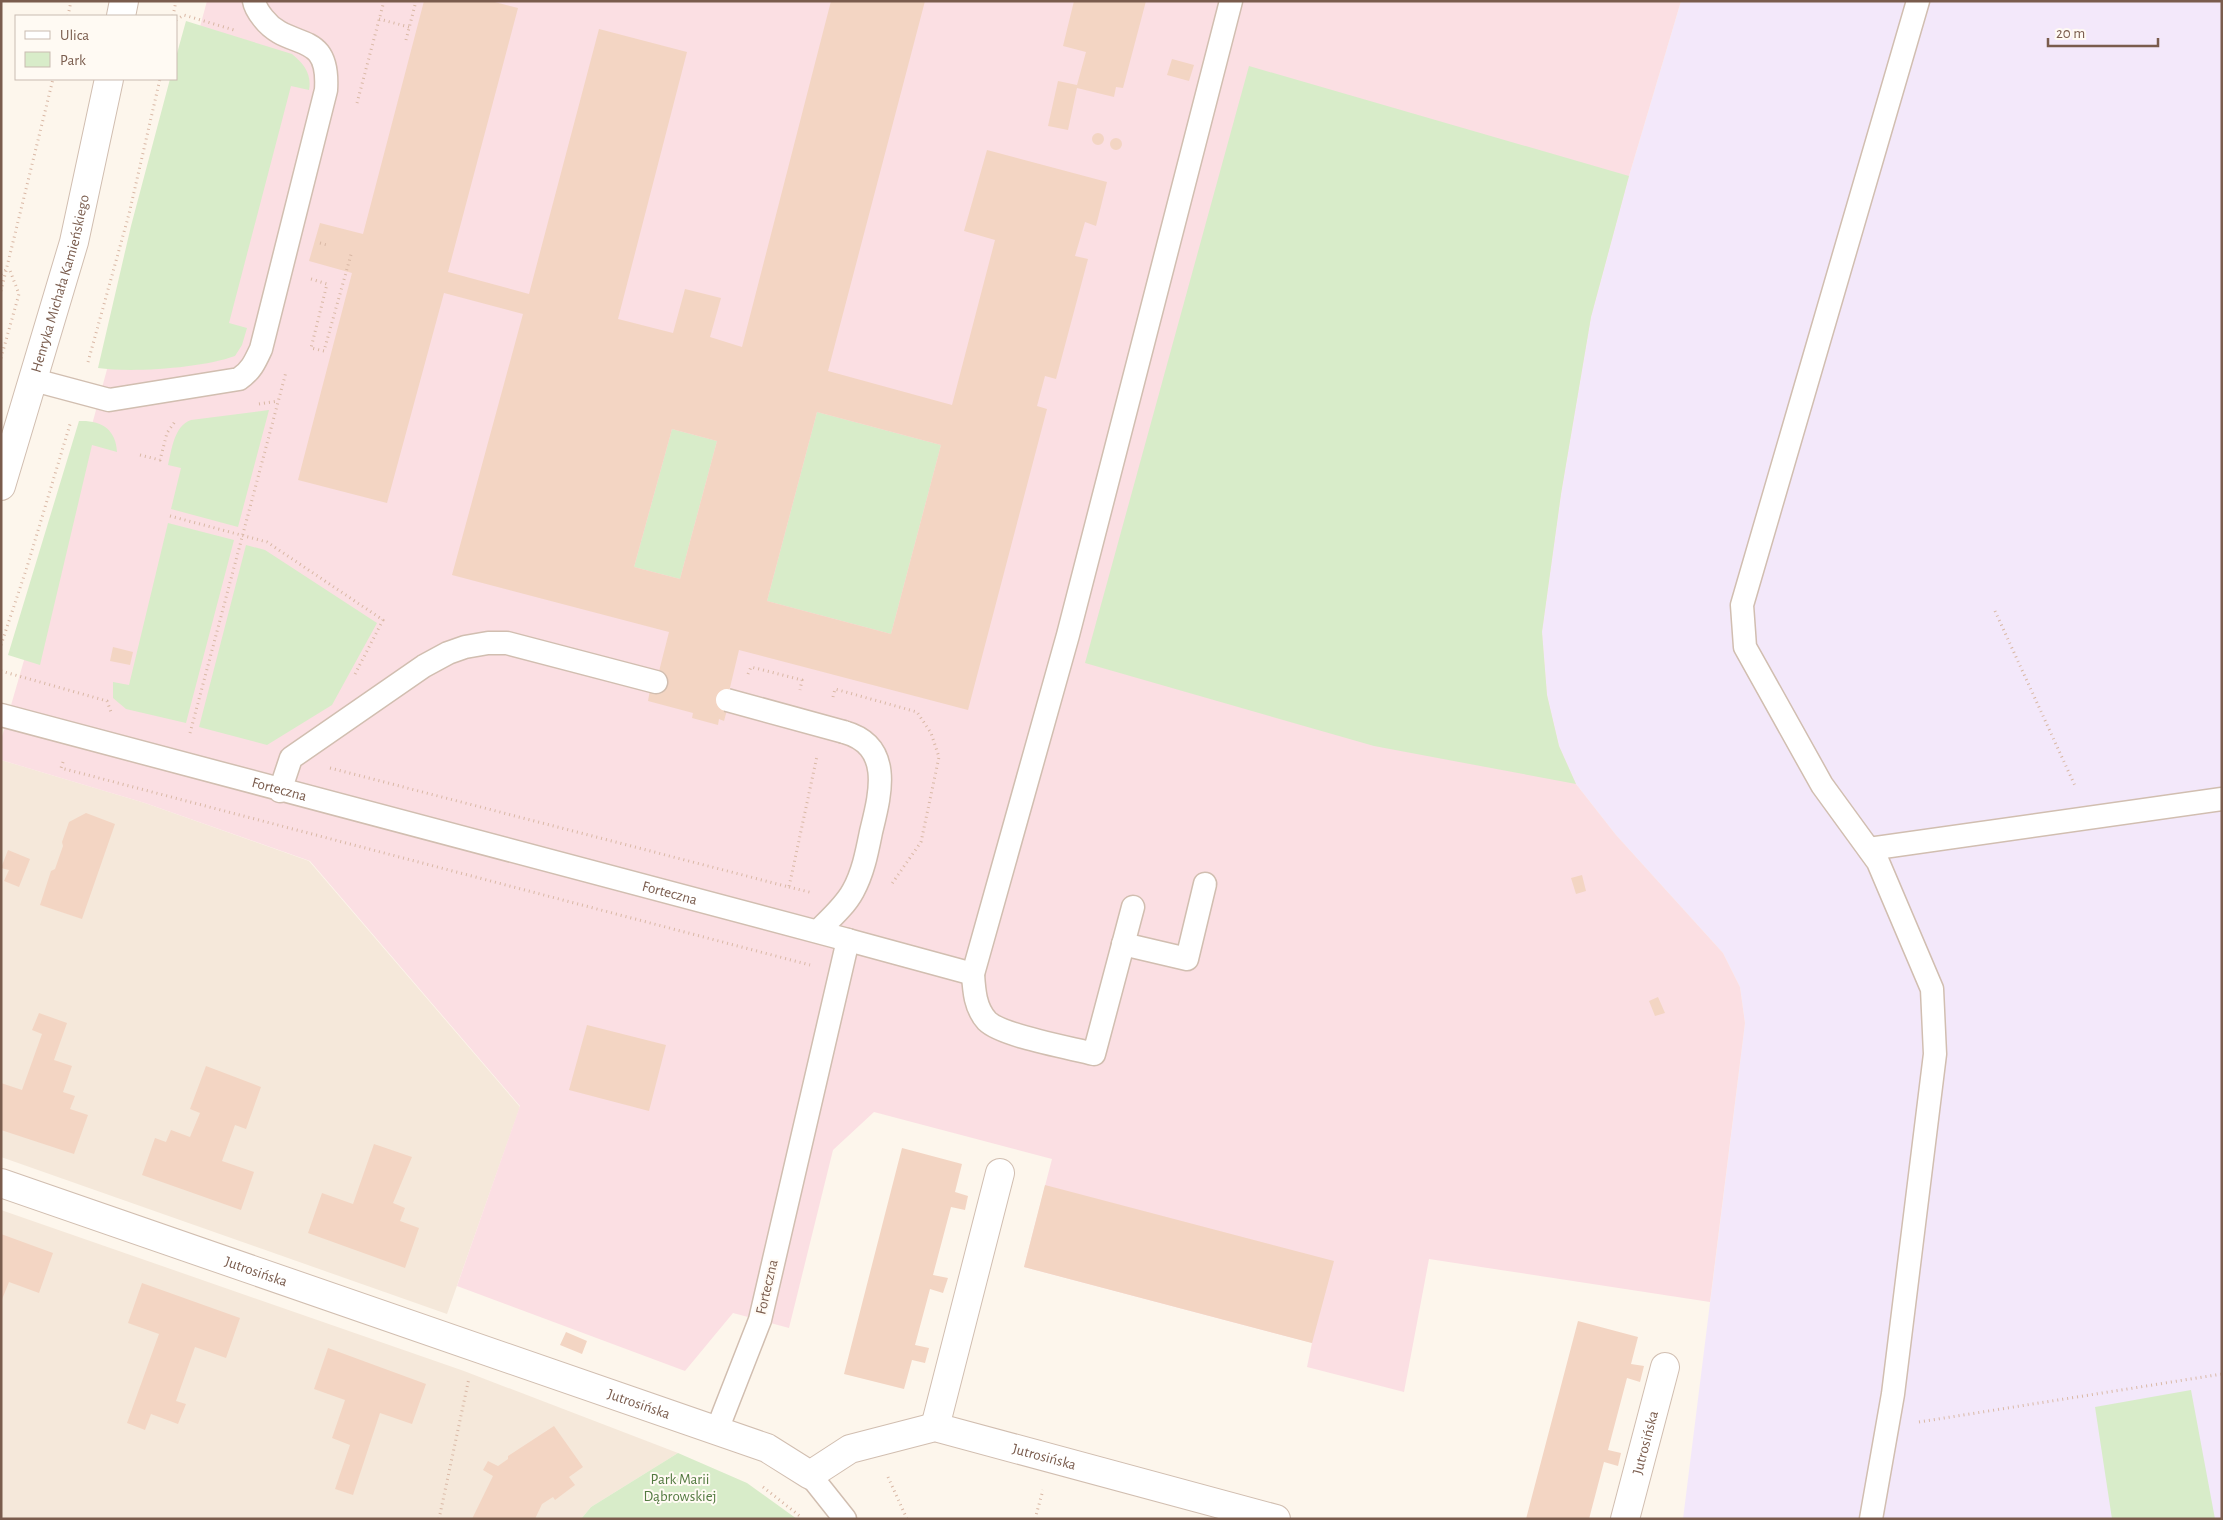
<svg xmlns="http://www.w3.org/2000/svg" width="2223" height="1520" viewBox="0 0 2223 1520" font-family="'Alegreya Sans',sans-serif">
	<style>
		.residential { fill: #f5e8da }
		.education { fill: #f3e8fa }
		.medical { fill: #fbdfe3 }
		.green { fill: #d8ecc9 }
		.building { fill: #f3d5c3; fill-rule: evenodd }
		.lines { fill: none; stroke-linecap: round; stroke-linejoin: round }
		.service-casing { stroke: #d1beb0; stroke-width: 25 }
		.minor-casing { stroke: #d1beb0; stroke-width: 30 }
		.tertiary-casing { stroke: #d1beb0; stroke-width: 30 }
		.path { stroke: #d9b8a5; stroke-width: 3; stroke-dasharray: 1 4; stroke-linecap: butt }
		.service { stroke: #fff; stroke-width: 22 }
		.minor { stroke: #fff; stroke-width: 28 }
		.tertiary { stroke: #fff; stroke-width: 28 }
		.service-bridge-casing { stroke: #d1beb0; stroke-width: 25; stroke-linecap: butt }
		.service-bridge { stroke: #fff; stroke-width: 22 }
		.labels { text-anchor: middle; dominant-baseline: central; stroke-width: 4; stroke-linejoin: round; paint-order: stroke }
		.street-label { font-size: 15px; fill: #7a5c4d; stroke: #fffaf3 }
		.park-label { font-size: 15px; fill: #537a41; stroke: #fffaf3 }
	</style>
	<rect width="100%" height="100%" fill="#fdf6ec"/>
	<path class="residential" d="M 1,760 L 145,803 L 309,861 L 520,1107 L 447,1314 L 1,1157 Z
		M 1,1210 L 464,1371 L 678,1453 L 591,1507 L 581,1519 L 1,1519 Z"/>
	<path class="education" d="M 1681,1 L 2222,1 L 2222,1519 L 1683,1519 L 1745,1023 L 1740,987 L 1723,953 L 1616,835 L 1576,784 L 1559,746 L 1547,695 L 1542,632 L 1561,494 L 1591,317 L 1629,176 Z"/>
	<path class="medical" d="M 207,1 L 1681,1 L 1629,176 L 1591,317 L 1561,494 L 1542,632 L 1547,695 L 1559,746 L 1576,784 L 1616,835 L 1723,953 L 1740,987 L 1745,1023 L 1710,1302 L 1429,1259 L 1404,1392 L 1307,1367 L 1312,1343 L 1024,1267 L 1052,1159 L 874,1112 L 833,1150 L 789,1328 L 733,1313 L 685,1371 L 457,1286 L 520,1106 L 310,861 L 145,803 L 1,760 L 1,740 L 93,421 Z"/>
	<path class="green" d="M 186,21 L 292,54 C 304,64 312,74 309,90 L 291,86 L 229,323 L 247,328 L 242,345 L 235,356 C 202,368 132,373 98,368 L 131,226 L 170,79 L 176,79 L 176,57 Z
		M 1249,66 L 1629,176 L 1591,317 L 1561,494 L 1542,632 L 1547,695 L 1559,746 L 1576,784 L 1374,746 L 1085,663 Z
		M 269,410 L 238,527 L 171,509 L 181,468 L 168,465 C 172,449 174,426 191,420 Z
		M 817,412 L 941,445 L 891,634 L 767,601 Z
		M 79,421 C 101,420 116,429 117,452 L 92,445 L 40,665 L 8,655 Z
		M 672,429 L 717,441 L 680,579 L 634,567 Z
		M 168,523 L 234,540 L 186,723 L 126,709 L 113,698 L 113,682 L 129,685 Z
		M 246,545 L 265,550 L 377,623 L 332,705 L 267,745 L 199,727 Z
		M 2191,1390 L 2215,1519 L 2112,1519 L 2095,1407 Z
		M 678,1453 L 747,1483 L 797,1519 L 581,1519 L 591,1507 Z"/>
	<path class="building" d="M 424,1 L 491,1 L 518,8 L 448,272 L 529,294 L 599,29 L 687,52 L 618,319 L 673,333 L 685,289 L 721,298 L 710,337 L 742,347 L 831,1 L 925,1 L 828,371 L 952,405 L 995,240 L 964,231 L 987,150 L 1107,182 L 1096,226 L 1085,222 L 1075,256 L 1088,259 L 1056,379 L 1045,376 L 1037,406 L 1047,409 L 968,710 L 739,650 L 727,700 L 727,710 L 724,721 L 719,719 L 718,725 L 692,718 L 693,713 L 648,701 L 650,690 L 654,691 L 669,632 L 452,575 L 523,314 L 444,293 L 387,503 L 298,480 L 352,273 L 309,261 L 320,223 L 363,234 ZM 817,412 L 941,445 L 891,634 L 767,601 ZM 672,429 L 717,441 L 680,579 L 634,567 Z
		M 1074,1 L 1146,1 L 1123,88 L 1116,87 L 1114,97 L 1077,88 L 1068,130 L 1048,126 L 1058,81 L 1077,85 L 1086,52 L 1063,46 Z
		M 1172,59 L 1194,65 L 1189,81 L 1167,75 Z
		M1092 139a6 6 0 1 1 12 0a6 6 0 1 1-12 0Z
		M1110 144a6 6 0 1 1 12 0a6 6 0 1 1-12 0Z
		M 113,647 L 133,652 L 130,665 L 110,661 Z
		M 86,813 L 115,824 L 82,919 L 40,905 L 51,871 L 55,869 L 63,846 L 62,842 L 69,822 Z
		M 8,850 L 30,859 L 19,887 L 4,881 L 9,870 L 1,868 Z
		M 1582,875 L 1586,891 L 1576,894 L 1571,878 Z
		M 1658,997 L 1665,1013 L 1655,1016 L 1649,1001 Z
		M 39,1013 L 67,1023 L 54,1060 L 72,1066 L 63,1092 L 75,1096 L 70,1109 L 88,1115 L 74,1154 L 1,1130 L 1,1083 L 22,1090 L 42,1034 L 32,1030 Z
		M 587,1025 L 666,1045 L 649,1111 L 569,1090 Z
		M 206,1066 L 261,1087 L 246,1129 L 235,1125 L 222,1161 L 254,1172 L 241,1210 L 142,1175 L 155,1138 L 166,1142 L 171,1130 L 190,1137 L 200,1113 L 190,1109 Z
		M 374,1144 L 412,1157 L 393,1203 L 405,1208 L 400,1221 L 419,1228 L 405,1268 L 308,1233 L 322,1193 L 353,1204 Z
		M 902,1148 L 962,1164 L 955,1192 L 968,1196 L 965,1210 L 951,1207 L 933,1275 L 948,1278 L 943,1293 L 930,1289 L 915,1345 L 929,1348 L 925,1363 L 912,1360 L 904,1389 L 844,1374 Z
		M 1045,1185 L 1334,1261 L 1312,1343 L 1024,1267 Z
		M 1,1234 L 53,1253 L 39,1293 L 9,1282 L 1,1302 Z
		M 142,1283 L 240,1318 L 226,1358 L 195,1347 L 176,1401 L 186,1404 L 178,1424 L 151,1414 L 145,1430 L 127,1423 L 159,1334 L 128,1323 Z
		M 1578,1321 L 1638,1337 L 1631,1364 L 1644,1366 L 1640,1382 L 1627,1378 L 1608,1450 L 1621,1453 L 1618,1466 L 1604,1462 L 1589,1519 L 1526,1519 Z
		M 566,1332 L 587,1341 L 582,1354 L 560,1345 Z
		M 328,1348 L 426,1384 L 412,1424 L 380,1413 L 353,1495 L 335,1489 L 350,1445 L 332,1438 L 345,1400 L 314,1389 Z
		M 554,1426 L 583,1467 L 569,1477 L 575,1485 L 555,1500 L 553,1497 L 542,1504 L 535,1519 L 472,1519 L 493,1476 L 483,1470 L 488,1461 L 498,1466 L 508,1459 L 508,1456 Z"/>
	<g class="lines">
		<g class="service-casing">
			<g id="service">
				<path d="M 34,380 L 109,400 L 239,379 C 251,371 255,362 261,349 L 326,90 C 330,28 289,52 263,18 C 259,13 255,7 254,1"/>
				<path id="s1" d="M 1,715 L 848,940 L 760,1320 L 717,1430"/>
				<path d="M 280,791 L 291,758 L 424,666 L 448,653 L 465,647 L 488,643 L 507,643 L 656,682"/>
				<path d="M 1869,849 L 2222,799"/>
				<path d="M 1133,907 L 1094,1054 C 1071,1048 1002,1036 987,1021 C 975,1008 974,990 973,974 L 1068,635 L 1231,1"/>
				<path d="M 818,931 C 830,919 845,906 853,891 C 863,873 867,852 871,832 C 880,795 894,746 844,732"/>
				<path d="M 848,940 L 973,974"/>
				<path d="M 1123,944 L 1187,959 L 1205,884"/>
				<path d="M 810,1475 L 845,1519"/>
				<path d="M 1871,1519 L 1893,1394 L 1935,1054 L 1932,989 L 1878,862 L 1822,785 L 1745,647 L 1742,605 L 1918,1"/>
			</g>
		</g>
		<g class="minor-casing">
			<g id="minor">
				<path id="s2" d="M 1,1183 L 767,1448 L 810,1475 L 850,1449 L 935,1427 L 1276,1519"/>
				<path d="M 935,1427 L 1000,1173"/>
				<path id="s3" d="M 1625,1519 L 1665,1367"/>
			</g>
		</g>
		<g class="tertiary-casing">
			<g id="tertiary">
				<path d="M 121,16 L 124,1"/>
				<path id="s4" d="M 1,486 L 74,242 L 109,79"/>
			</g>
		</g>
		<path class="path" d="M 68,16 L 71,1
			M 173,16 L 176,1
			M 379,19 L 409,27
			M 176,20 L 184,15 L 234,30
			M 406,40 L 416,1
			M 357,103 L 384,1
			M 320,243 L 327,245
			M 1,274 L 8,268
			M 311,279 L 327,284 L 311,348 L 324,351 L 352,251
			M 1,291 L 53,79
			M 1,358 L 19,294 L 9,268
			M 88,362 L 129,214 L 160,79
			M 259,404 L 278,401
			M 140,455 L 160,460 L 167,433 L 176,420
			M 170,516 L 267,542 L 383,620 L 354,676
			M 1995,611 L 2076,788
			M 1,645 L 27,567 L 71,421
			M 1,671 L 107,701 L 111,712
			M 748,674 L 751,667 L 802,680 L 800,690
			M 833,697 L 835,689 L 917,712 L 931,733 L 939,757 L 921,842 L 891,885
			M 190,733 L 286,372
			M 63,762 L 61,768 L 810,965
			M 330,768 L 789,887 L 817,756
			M 789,887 L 813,893
			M 1919,1422 L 2222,1374
			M 888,1477 L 907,1519
			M 763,1487 L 801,1517
			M 439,1519 L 469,1378
			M 1035,1519 L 1043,1490"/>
		<use href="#service" class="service"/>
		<use href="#minor" class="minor"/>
		<use href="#tertiary" class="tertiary"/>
		<g class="service-bridge-casing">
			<path id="service-bridge" d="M 727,700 L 844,732"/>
		</g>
		<use href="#service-bridge" class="service-bridge"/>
	</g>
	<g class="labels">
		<g class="street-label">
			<text stroke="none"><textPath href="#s4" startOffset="211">Henryka Michała Kamieńskiego</textPath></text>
			<text stroke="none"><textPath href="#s1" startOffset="288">Forteczna</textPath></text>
			<text stroke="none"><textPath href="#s1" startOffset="692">Forteczna</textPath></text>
			<text stroke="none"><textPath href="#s2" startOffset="270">Jutrosińska</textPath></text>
			<text transform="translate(767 1287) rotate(-77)">Forteczna</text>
			<text stroke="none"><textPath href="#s2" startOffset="675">Jutrosińska</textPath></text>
			<text stroke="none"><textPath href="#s3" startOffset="79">Jutrosińska</textPath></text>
			<text stroke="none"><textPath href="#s2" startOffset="1110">Jutrosińska</textPath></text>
		</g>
		<g class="park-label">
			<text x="680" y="1479">Park Marii<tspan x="680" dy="17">Dąbrowskiej</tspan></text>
		</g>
	</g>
	<rect width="2223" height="1520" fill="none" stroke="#7a5c4d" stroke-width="5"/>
	<rect x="15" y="15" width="162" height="65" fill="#fffaf3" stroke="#cabbb1"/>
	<rect x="25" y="31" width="25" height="8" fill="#ffffff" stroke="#cabbb1"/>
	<text x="60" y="40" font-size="15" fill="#7a5c4d">Ulica</text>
	<rect x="25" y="52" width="25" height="15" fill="#d8ecc9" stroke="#cabbb1"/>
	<text x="60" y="65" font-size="15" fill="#7a5c4d">Park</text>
	<path d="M2048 38v8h110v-8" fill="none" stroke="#7a5c4d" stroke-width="2.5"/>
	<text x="2056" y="38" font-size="15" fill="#7a5c4d" stroke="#fffaf3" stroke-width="4" paint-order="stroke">20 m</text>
</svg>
